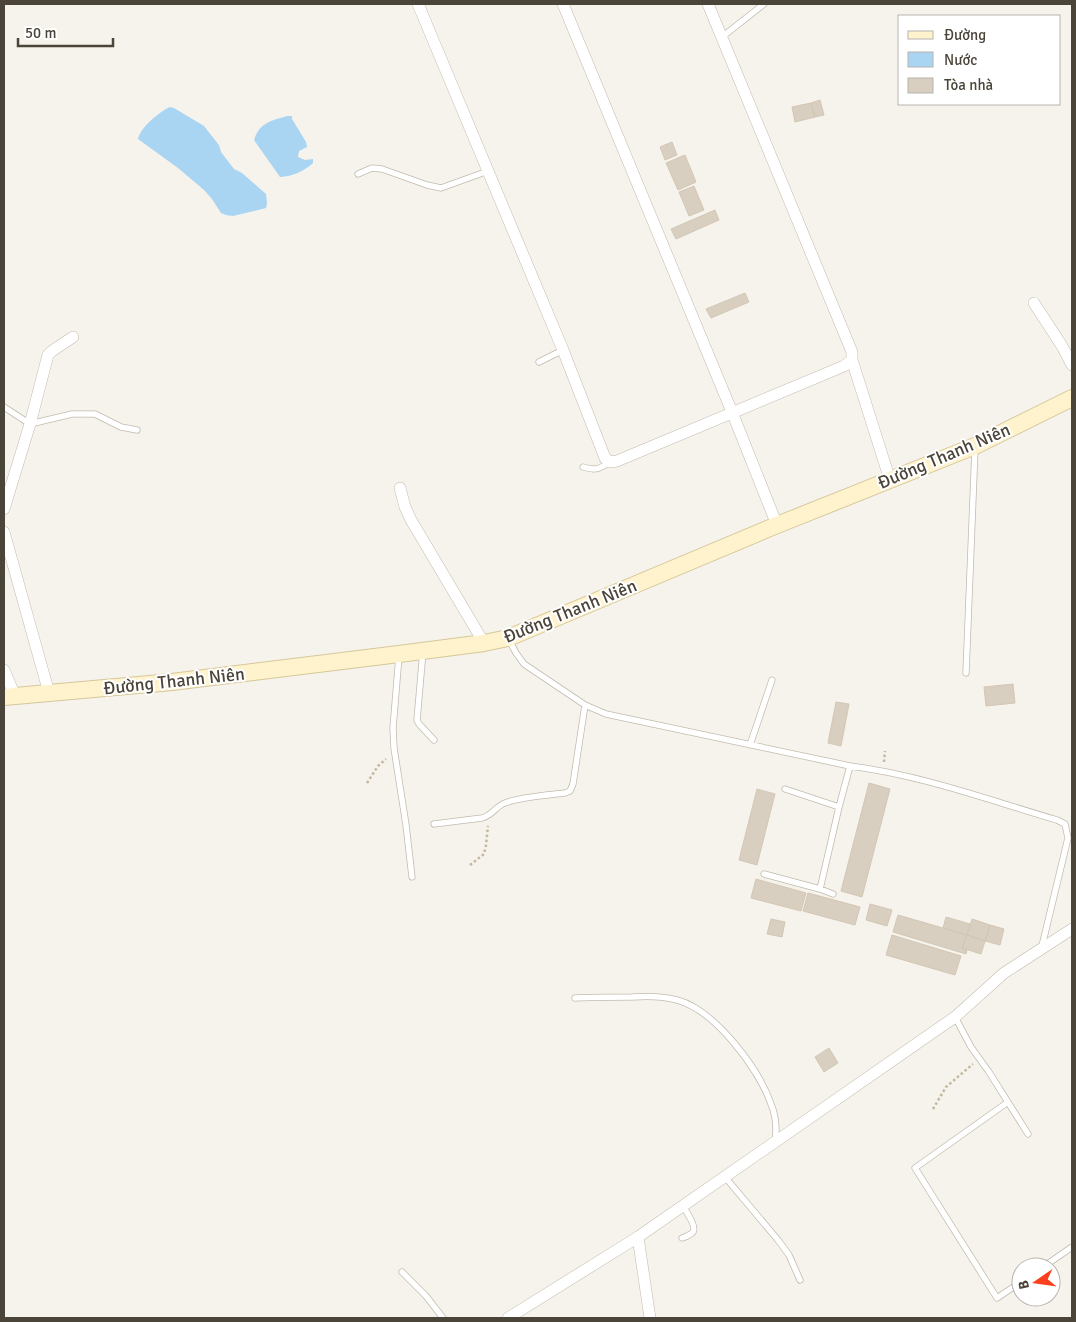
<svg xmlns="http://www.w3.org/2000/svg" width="1076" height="1322" viewBox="0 0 1076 1322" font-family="Signika,sans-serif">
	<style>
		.water { fill: #a9d4f2 }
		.building { fill: #d8cfc1; stroke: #d3c7b4 }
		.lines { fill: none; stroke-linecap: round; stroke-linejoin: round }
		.lane-casing { stroke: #c2bbae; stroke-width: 7 }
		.street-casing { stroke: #c2bbae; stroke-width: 12 }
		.secondary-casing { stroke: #d6c79b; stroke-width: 18 }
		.path { stroke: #c4b79f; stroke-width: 2.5; stroke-dasharray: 2.5 2.5; stroke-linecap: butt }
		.lane { stroke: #fff; stroke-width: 5.5 }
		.street { stroke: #fff; stroke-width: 11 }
		.secondary { stroke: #fff3cd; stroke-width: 16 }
		.labels { text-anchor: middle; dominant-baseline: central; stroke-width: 4; stroke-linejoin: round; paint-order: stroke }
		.street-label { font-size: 18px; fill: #4b4439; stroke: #fff }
	</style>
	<rect width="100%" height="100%" fill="#f6f3ec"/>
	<path class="water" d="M 170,107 L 174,108 L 204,126 L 219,145 L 221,152 L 234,169 L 242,173 L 266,194 L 267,203 L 266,208 L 233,216 L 226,215 L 221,213 L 212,199 L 204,190 L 178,168 L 138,139 C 140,128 159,112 170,107 Z
		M 287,116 L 292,116 L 292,119 L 306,142 L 307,147 L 299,151 L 298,157 L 305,160 L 313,159 L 313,163 C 303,172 293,176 280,177 L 254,140 C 260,122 271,121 287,116 Z"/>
	<path class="building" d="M 820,100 L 824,115 L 815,117 L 811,103 Z
		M 811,103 L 815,117 L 795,122 L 792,107 Z
		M 672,142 L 677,155 L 665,160 L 660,147 Z
		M 685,155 L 696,182 L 678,190 L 666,163 Z
		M 694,186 L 704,210 L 689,216 L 679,192 Z
		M 715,210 L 719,220 L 676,239 L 671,229 Z
		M 745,293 L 749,302 L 711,318 L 706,309 Z
		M 1013,684 L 1015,703 L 986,706 L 984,687 Z
		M 836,702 L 849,704 L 841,746 L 828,743 Z
		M 869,783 L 890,789 L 862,897 L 841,891 Z
		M 757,789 L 775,794 L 757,865 L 739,860 Z
		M 756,879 L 806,893 L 801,911 L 751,898 Z
		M 808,893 L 860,907 L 855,925 L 803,911 Z
		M 870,904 L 892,910 L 887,926 L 866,920 Z
		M 898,915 L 967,935 L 962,948 L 967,950 L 966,954 L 893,932 Z
		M 946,917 L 970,924 L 967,935 L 943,928 Z
		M 771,919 L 785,922 L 782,937 L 767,934 Z
		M 972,919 L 990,925 L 985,941 L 967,935 Z
		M 990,925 L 1004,929 L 1000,945 L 985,941 Z
		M 892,935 L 961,956 L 955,975 L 886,955 Z
		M 967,935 L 985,941 L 981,954 L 962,948 Z
		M 829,1048 L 838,1063 L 824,1072 L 815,1057 Z"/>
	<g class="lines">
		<g class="lane-casing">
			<path id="lane" d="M 722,37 L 764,4
				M 358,174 L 372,168 L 382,169 L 427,185 L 441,188 L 488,171
				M 539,362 L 563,350
				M 4,407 L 30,424 L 72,414 L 95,414 L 121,427 L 137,430
				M 583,467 C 596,471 599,469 610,462
				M 509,640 L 516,653 L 524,664 L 585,705 L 606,714 L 850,766 C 921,775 989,800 1057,820 L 1065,824 L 1068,838 L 1042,946
				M 423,651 L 417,720 L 419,724 L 434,740
				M 399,656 L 393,728 L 394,748 L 406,825 L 412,877
				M 966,673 L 975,448
				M 750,745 L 772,680
				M 785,789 L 839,807
				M 434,824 L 482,818 C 493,815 496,806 505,803 C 520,797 549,795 565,793 L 570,791 L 573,784 L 585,705
				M 764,874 L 820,889
				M 833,894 L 820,889 L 839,807 L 850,766
				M 575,998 C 594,997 613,997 632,997 C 647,996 662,996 677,1000 C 715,1010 759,1069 771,1104 C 776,1116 777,1129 775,1142
				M 955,1017 L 971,1047 L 989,1072 L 1028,1134
				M 1008,1102 L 915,1168 L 997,1298 L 1021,1282
				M 725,1177 L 778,1240 L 789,1255 L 800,1280
				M 682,1238 C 685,1237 691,1234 693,1232 C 697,1227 686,1211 683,1206
				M 1043,1267 L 1072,1247
				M 402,1272 L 426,1296 L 443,1318"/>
		</g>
		<g class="street-casing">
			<path id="street" d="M 418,4 L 563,350 L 605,458 L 610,462 L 617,461 L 844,366 L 852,360
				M 563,4 L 732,412 L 777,525
				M 708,4 L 852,352 L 852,360 L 890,480
				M 1034,303 L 1062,346 L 1072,365
				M 400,488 L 405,507 L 411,520 L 484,643
				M 4,509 L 30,424 L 48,355 L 52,351 L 73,337
				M 4,532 L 49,693
				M 4,670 L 15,696
				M 638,1237 L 650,1318
				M 508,1318 L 638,1237 L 955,1017 L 1004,973 L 1072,929"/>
		</g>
		<g class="secondary-casing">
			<path id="secondary" d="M 4,697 L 172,682 L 399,654 L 484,643 L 508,638 L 777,525 L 975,446 L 1072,398"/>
		</g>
		<path class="path" d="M 884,762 L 885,751
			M 367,783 L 378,766 L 386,759
			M 470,865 L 484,854 L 486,845 L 488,826
			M 933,1109 L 946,1087 L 973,1064"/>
		<use href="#lane" class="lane"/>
		<use href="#street" class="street"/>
		<use href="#secondary" class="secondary"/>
	</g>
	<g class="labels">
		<g class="street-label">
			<text transform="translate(944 456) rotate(-23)">Đường Thanh Niên</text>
			<text transform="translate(570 611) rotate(-22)">Đường Thanh Niên</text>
			<text transform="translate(174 681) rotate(-6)">Đường Thanh Niên</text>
		</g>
	</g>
	<rect width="1076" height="1322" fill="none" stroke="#4b4439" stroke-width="10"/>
	<rect x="898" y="15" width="162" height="90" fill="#ffffff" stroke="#b7b4b0"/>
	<rect x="908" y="31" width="25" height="8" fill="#fff3cd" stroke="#b7b4b0"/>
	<text x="944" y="40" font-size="15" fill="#4b4439">Đường</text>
	<rect x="908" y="52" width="25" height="15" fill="#a9d4f2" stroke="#b7b4b0"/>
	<text x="944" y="65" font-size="15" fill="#4b4439">Nước</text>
	<rect x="908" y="78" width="25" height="15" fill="#d8cfc1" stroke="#b7b4b0"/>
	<text x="944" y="90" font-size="15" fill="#4b4439">Tòa nhà</text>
	<g transform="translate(1036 1282) rotate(257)"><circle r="24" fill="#ffffff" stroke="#b7b4b0"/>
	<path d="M0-4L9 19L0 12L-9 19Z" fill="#fc3f1d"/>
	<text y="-8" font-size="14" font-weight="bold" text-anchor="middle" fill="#4b4439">B</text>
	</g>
	<path d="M18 38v8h95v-8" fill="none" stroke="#4b4439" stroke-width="2.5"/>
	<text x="25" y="38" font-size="15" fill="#4b4439" stroke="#ffffff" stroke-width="4" paint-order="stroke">50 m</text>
</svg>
